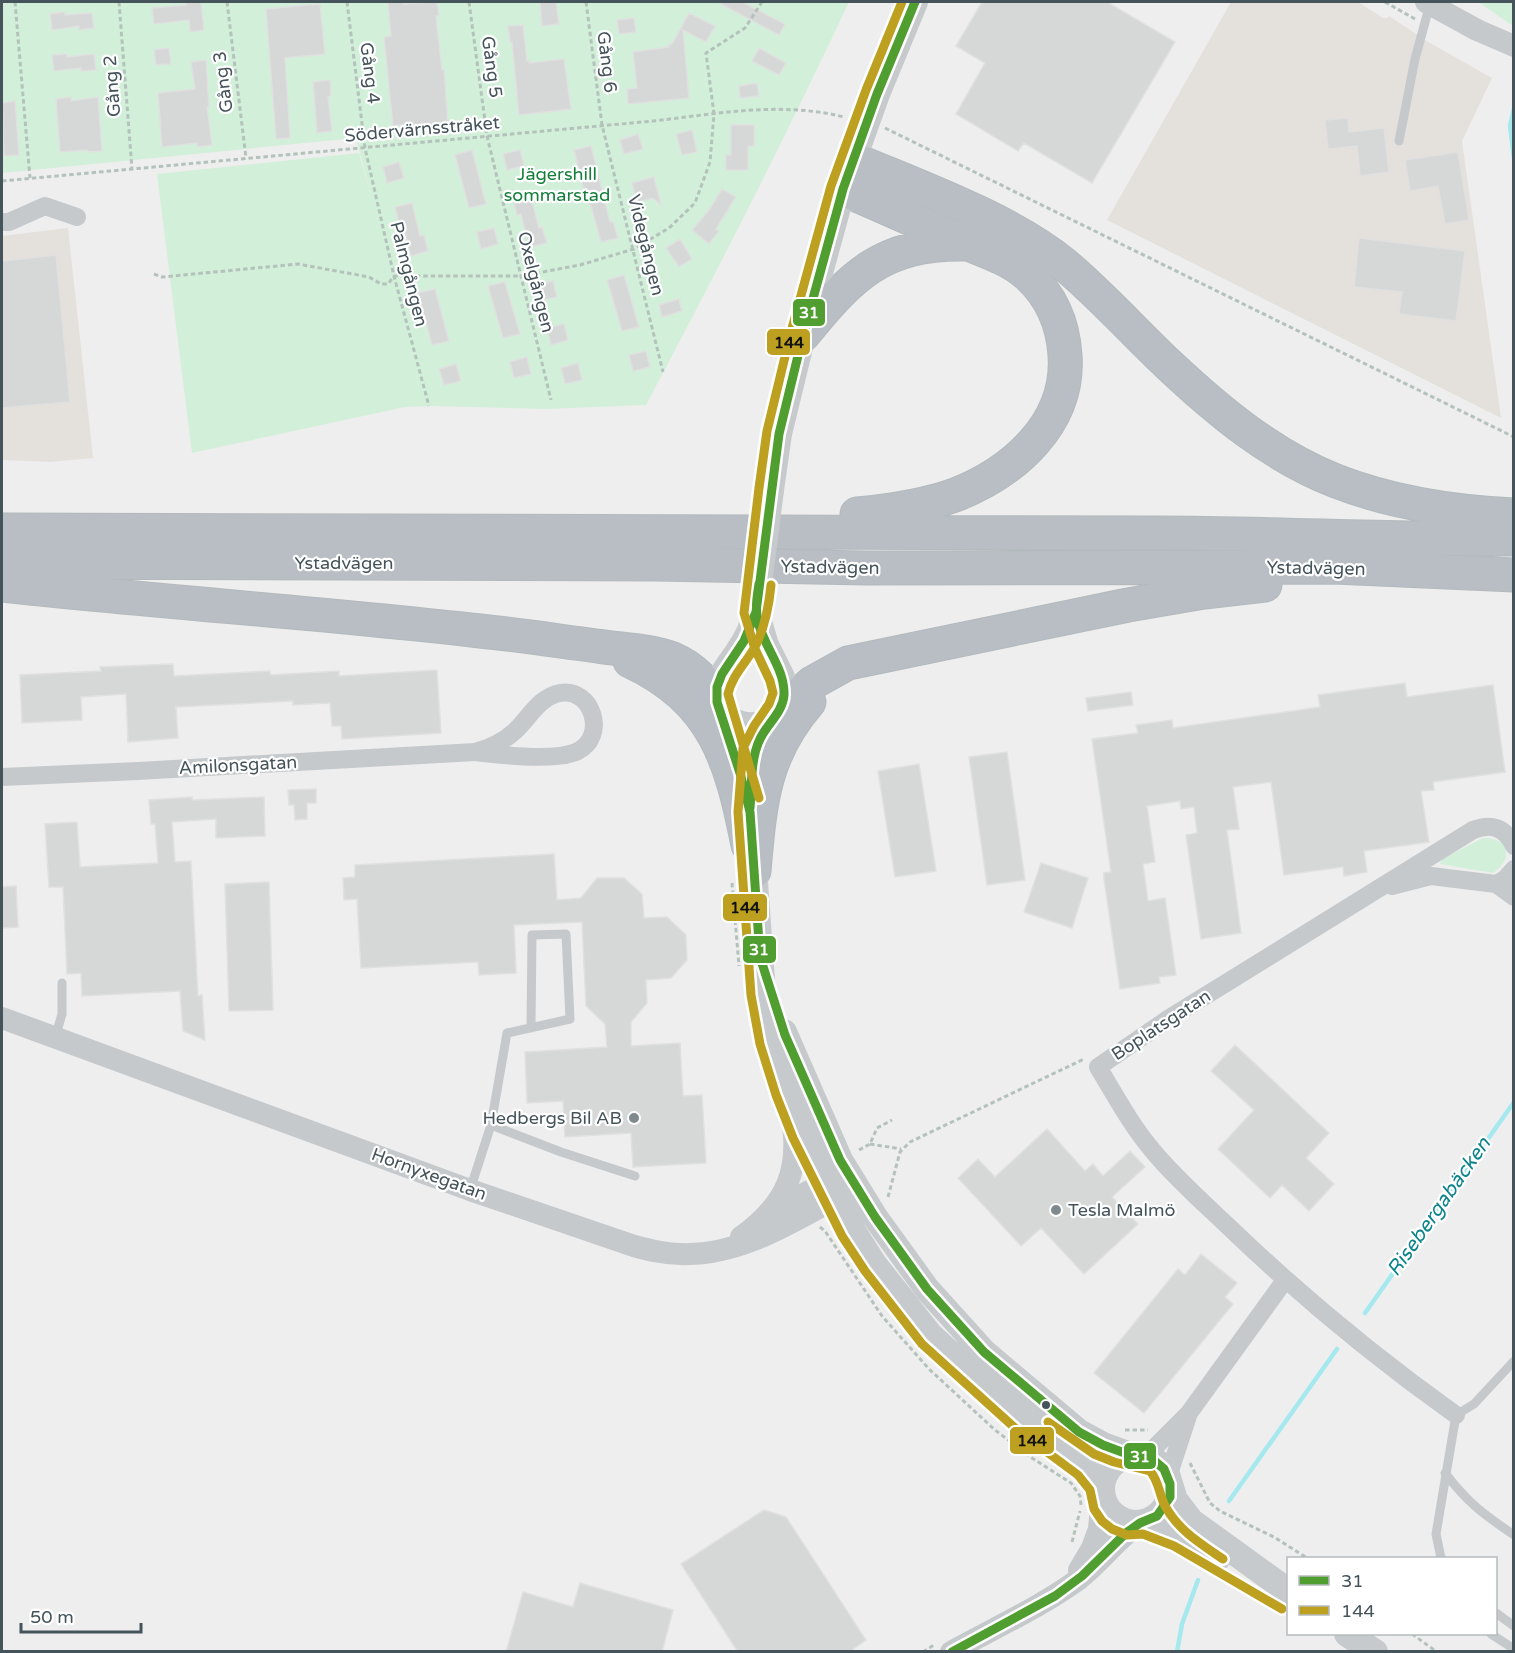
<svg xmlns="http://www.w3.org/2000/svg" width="1515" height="1653" viewBox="0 0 1515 1653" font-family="'Varela Round',sans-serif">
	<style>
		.commercial { fill: #e4e0db }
		.green { fill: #d2efd9 }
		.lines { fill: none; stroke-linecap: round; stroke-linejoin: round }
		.stream { stroke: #a5e9ee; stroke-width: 4.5 }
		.building { fill: #d6d7d7; stroke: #e0e0e1; stroke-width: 1.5 }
		.motorway-casing { stroke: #b3babe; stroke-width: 35 }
		.path { stroke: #b4c2bc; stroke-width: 3; stroke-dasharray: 4.5 3; stroke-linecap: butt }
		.service { stroke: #c5c9cb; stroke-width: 9 }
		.minor { stroke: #c5c9cb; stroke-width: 18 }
		.tertiary { stroke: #c5c9cb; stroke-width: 22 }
		.secondary { stroke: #c7cacd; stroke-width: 26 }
		.motorway { stroke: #b8bec3; stroke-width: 33 }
		.secondary-bridge { stroke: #c7cacd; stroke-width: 26 }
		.bus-1-casing { stroke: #fff; stroke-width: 14 }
		.bus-2-casing { stroke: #fff; stroke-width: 14 }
		.bus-1 { stroke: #509e2f; stroke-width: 9 }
		.bus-2 { stroke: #bda020; stroke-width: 9 }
		.poi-dot { fill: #808a8e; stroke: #fff; stroke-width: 2 }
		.bus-dot { fill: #45545b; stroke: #fff; stroke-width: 2 }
		.labels { text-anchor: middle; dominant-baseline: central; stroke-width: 4.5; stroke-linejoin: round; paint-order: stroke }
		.street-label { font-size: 18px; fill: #45545b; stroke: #fff }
		.park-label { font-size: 18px; fill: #147e3a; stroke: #fff }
		.poi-label { font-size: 18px; fill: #45545b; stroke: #fff; text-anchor: end }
		.water-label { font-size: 20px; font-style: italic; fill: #0b838b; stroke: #fff }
		.line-badge { stroke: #fff; stroke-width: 2 }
		.badge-label { font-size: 16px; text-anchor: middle; font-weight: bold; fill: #fff }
		.pale-badge-label { font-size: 16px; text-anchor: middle; font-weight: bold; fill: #111 }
	</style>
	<rect width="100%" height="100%" fill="#efeeee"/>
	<path class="commercial" d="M 1231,2 L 1358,2 L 1383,18 L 1388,18 L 1389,16 L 1430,43 L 1492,78 L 1462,141 L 1501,418 L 1107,220 Z
		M 68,228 L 93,458 L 50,462 L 2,460 L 2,236 Z"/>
	<path class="green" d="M 2,2 L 849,2 C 785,138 717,272 646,405 L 545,409 L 430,406 L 405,407 L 192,453 L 157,174 L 359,153 L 373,203 L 356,138 L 2,173 Z
		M 1478,2 L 1513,2 L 1513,26 Z
		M 1483,838 C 1509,837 1514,859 1493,873 L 1440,864 L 1442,859 Z"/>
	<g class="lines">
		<path class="stream" d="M 1514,108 L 1510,126 L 1514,158
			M 1365,1313 L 1514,1102
			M 1229,1501 L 1337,1349
			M 1177,1652 L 1182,1624 L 1198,1580"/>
	</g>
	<path class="building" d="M 186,2 L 201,2 L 204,30 L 190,32 L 189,20 L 154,24 L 152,8 L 186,5 Z
		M 388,2 L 404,2 L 404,4 L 437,2 L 439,16 L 436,16 L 442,70 L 444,70 L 448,124 L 408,128 L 407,124 L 393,126 L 384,37 L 391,36 Z
		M 540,2 L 556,2 L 559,24 L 542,26 Z
		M 717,2 L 742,2 L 785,24 L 779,35 Z
		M 982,2 L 1107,2 L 1175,42 L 1092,183 L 1024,143 L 1018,151 L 956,114 L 985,63 L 956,46 Z
		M 320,4 L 325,54 L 285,58 L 290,138 L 276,139 L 266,9 Z
		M 65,12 L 65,15 L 92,13 L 94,28 L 79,30 L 79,26 L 52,30 L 50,14 Z
		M 689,13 L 715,26 L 706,42 L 683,30 L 689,98 L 628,104 L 627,89 L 637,88 L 633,52 L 669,47 L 668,45 L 672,44 Z
		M 634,18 L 636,32 L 619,34 L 617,20 Z
		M 523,25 L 527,61 L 529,60 L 529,63 L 564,59 L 571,109 L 519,115 L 512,42 L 510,42 L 508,26 Z
		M 169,48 L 171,64 L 156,65 L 154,50 Z
		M 759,48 L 786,63 L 779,75 L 752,61 Z
		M 67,54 L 67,57 L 94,54 L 96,70 L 81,71 L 81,68 L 54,71 L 52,55 Z
		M 206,60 L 209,107 L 207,107 L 212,145 L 197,147 L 197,143 L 162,147 L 158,93 L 195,89 L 191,62 Z
		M 330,80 L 331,96 L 328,97 L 332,131 L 317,133 L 313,82 Z
		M 757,83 L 759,96 L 740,98 L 739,86 Z
		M 71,97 L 71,101 L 98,97 L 102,151 L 88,152 L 87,150 L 60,152 L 56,99 Z
		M 15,101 L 19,155 L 4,156 L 2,103 Z
		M 1348,118 L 1349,132 L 1384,128 L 1389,172 L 1360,176 L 1357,146 L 1328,149 L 1325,120 Z
		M 731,125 L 754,125 L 754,146 L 748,146 L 748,170 L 726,170 L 726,155 L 731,155 Z
		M 692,130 L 697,152 L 682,155 L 676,134 Z
		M 638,134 L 643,149 L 624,154 L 620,140 Z
		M 591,146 L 610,222 L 613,222 L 618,238 L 601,242 L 590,203 L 587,203 L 574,150 Z
		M 472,150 L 486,204 L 469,208 L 455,155 Z
		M 520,150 L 524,166 L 507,170 L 503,154 Z
		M 1458,152 L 1469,220 L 1445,224 L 1438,186 L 1410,191 L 1405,160 Z
		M 399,162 L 404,178 L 387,183 L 383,167 Z
		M 654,177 L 661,205 L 653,198 L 637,202 L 632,183 Z
		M 722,189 L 736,197 L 716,229 L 719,231 L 709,244 L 692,230 L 709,210 Z
		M 530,194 L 539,228 L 542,227 L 547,243 L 529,247 L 521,214 L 517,215 L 513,199 Z
		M 412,203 L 420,236 L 424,235 L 428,251 L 411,256 L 402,222 L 399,223 L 395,207 Z
		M 494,228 L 498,244 L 481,249 L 477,232 Z
		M 1359,238 L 1465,251 L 1456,321 L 1399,314 L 1402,292 L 1354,287 Z
		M 680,239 L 692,259 L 679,267 L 666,248 Z
		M 56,255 L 70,402 L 2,408 L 2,261 Z
		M 624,275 L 639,327 L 622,331 L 607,280 Z
		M 553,281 L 557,297 L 540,301 L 536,285 Z
		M 505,282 L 520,334 L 503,338 L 488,286 Z
		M 435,289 L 449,341 L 432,345 L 418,293 Z
		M 679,299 L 682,311 L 662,317 L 659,305 Z
		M 564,324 L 568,340 L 551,345 L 547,328 Z
		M 646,351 L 650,367 L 633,371 L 629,355 Z
		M 527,357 L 531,374 L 514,378 L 510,362 Z
		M 578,363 L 582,380 L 565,384 L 561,368 Z
		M 456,364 L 461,381 L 444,385 L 439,369 Z
		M 173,664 L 174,676 L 270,671 L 270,675 L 339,671 L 339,676 L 437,670 L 441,733 L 342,739 L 341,726 L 332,726 L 330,703 L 293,705 L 293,701 L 176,707 L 178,738 L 128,742 L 126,694 L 81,697 L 82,720 L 22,723 L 20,675 L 101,671 L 100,667 Z
		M 1405,683 L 1407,697 L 1493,685 L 1505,772 L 1433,782 L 1434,790 L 1421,791 L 1429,842 L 1364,851 L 1367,872 L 1344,876 L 1343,867 L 1284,875 L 1271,782 L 1233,787 L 1239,829 L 1227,830 L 1241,933 L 1201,939 L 1186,835 L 1197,833 L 1194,807 L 1181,809 L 1180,801 L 1147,806 L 1155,862 L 1143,864 L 1148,901 L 1165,898 L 1176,975 L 1159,977 L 1160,983 L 1120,989 L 1104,879 L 1104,873 L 1111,872 L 1092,739 L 1138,733 L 1136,725 L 1172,720 L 1173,728 L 1320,707 L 1318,695 Z
		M 1131,692 L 1133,705 L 1088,711 L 1086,698 Z
		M 1007,752 L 1025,880 L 987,885 L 969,757 Z
		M 919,764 L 936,871 L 895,877 L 878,771 Z
		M 316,789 L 316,803 L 307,803 L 307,819 L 295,820 L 294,805 L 289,805 L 288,790 Z
		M 192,797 L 192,800 L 264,797 L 265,836 L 216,838 L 216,819 L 172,822 L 175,862 L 191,861 L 198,996 L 202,995 L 205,1040 L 183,1031 L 180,991 L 82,996 L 81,973 L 67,974 L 63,887 L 49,887 L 45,824 L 77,822 L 80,867 L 158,863 L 155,824 L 151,824 L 149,800 Z
		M 554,854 L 557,900 L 581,898 L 597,878 L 624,878 L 642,894 L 644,918 L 667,917 L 686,935 L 687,960 L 671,978 L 646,980 L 647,1003 L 631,1022 L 631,1046 L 680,1043 L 683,1096 L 702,1095 L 706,1163 L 633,1167 L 631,1133 L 565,1137 L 563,1101 L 527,1103 L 525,1052 L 607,1047 L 605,1024 L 586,1006 L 582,922 L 514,925 L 516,973 L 479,975 L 478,962 L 361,968 L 357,899 L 344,900 L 343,878 L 355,877 L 355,865 Z
		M 1041,863 L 1088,878 L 1072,928 L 1024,912 Z
		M 269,882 L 273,1010 L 229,1011 L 225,884 Z
		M 16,886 L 18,927 L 2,928 L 2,887 Z
		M 1235,1045 L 1329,1133 L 1306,1158 L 1334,1184 L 1309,1211 L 1282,1185 L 1270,1198 L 1218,1149 L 1254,1110 L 1211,1071 Z
		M 1047,1129 L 1085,1171 L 1093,1164 L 1103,1176 L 1130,1151 L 1145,1167 L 1112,1197 L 1138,1224 L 1084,1274 L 1041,1228 L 1021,1246 L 958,1178 L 978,1159 L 995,1177 Z
		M 1201,1254 L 1237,1283 L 1225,1297 L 1233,1304 L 1144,1413 L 1094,1373 L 1178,1269 L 1185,1275 Z
		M 764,1510 L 786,1517 L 866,1640 L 849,1652 L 738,1652 L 681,1564 Z
		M 580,1583 L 673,1610 L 662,1652 L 506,1652 L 523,1592 L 573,1607 Z"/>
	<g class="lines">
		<g class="motorway-casing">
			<path id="motorway" d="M 853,159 C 919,187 1009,219 1064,264 C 1101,295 1134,332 1169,365 C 1218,411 1272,456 1336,481 C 1392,503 1454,512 1514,515
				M 843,189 C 882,206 920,223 959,240 C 982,250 1009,258 1028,275 C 1051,296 1063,324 1065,355 C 1070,423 1014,472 955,495 C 924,506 890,511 857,514
				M 803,335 C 851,276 882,243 964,244
				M 2,530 C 386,528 771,530 1156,533 C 1275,533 1395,540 1514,539
				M 2,562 L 655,564 L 866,568 L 1334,567 L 1514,575
				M 2,585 C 161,602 321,613 480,631 C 519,635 558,641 597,646 C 622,650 648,650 673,659 C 694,668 706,682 717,702
				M 630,661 C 715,701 731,760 748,845
				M 776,715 L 812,683 L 848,663 L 1128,605 L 1204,592 L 1265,585
				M 754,871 C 760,804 763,755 809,702"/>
		</g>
		<path class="path" d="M 15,2 L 30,178
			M 119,2 L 132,169
			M 227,2 L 246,158
			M 347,2 L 365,148 L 394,276 L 429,406
			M 469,2 L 487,136 L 551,400
			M 586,2 L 602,125 L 663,372
			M 1385,2 L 1415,19
			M 885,128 L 1514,437
			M 2,181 L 653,121 C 716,114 780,101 844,117
			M 154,274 L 162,277 L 298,264 L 369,277 L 381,284 L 388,284 L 394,276 L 521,276 L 580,265 L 634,249 L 669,228 L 695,203 L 710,162 L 714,114 L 706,53 L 745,28 L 762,2
			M 732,883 L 739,966
			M 870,1144 L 901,1149
			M 859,1150 L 870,1144 L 877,1128 L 892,1120
			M 888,1197 L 900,1152 L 910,1142 L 1084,1059
			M 820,1227 L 825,1231 L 882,1316 L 929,1369 L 995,1430 L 1032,1458 L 1071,1483 L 1080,1496 L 1081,1505
			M 1125,1430 L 1148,1430
			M 1190,1463 L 1210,1503 L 1220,1511 L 1274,1537 L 1307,1558
			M 1072,1542 L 1080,1511
			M 1412,1634 L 1437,1652
			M 923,1652 L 934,1645"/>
		<path class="service" d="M 1399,141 L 1415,59 L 1430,4
			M 55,1038 L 62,1014 L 62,983
			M 491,1125 L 507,1033 L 570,1019 L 566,934 L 532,935 L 531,1028
			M 470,1190 L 491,1125 L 561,1152 L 635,1176
			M 1445,1473 C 1468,1503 1483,1514 1514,1535
			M 1441,1558 L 1436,1534 L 1456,1415 L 1474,1404 L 1514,1361
			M 1496,1613 L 1514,1626
			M 1491,1634 L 1514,1649"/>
		<path class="minor" d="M 2,222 L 9,222 L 45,206 L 77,217
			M 2,777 L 138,771 L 475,752 C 499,755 554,761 576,752 C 609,737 592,687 560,693 C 539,697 529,718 515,731 C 503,742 490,748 475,752
			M 1496,884 L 1514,897
			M 1392,886 L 1431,876 L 1496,884 L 1505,879 L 1514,869
			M 1456,1415 C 1376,1358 1301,1296 1230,1228 C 1204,1203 1176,1179 1153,1151 C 1131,1125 1115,1095 1098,1067 L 1168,1019 L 1473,830 C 1491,823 1505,827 1514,846
			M 1140,1454 L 1152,1450 L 1189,1413 L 1285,1280
			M 1168,1477 L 1188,1416"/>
		<path class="tertiary" d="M 1426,2 L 1477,30 L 1514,46
			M 2,1018 L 470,1190 L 634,1246 C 649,1250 664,1254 680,1254 C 742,1257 798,1218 851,1190
			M 774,1210 L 843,1173
			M 741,1237 C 787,1204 802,1169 791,1113
			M 1079,1570 L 1092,1548 L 1099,1529 L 1102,1495
			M 951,1652 C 994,1628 1039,1608 1079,1579 C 1101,1562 1117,1539 1140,1523"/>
		<path class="secondary" d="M 771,490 L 779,434 L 803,335 L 843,189 L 877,94 L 915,2
			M 718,705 C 731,727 754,731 774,717
			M 719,709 C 712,682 723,673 737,653 C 746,640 754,624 756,609
			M 751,802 L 755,751 L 764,732 L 780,709 L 785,694 L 782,677 L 766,645 L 756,612
			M 753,854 L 763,994 L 772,1042 L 787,1091 L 804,1133 L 853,1231 L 874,1264 L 931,1336 L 1024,1420 L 1087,1466 L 1101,1485
			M 784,1032 L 840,1160 L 875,1217 L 927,1289 L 984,1352 L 1079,1432 L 1103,1445 L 1130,1455
			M1102 1489a34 34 0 1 1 68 0a34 34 0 1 1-68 0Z
			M 1170,1484 L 1175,1500 L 1191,1521 L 1288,1591
			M 1145,1522 L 1179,1535 L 1218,1558
			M 1347,1634 L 1375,1652"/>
		<use href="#motorway" class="motorway"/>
		<path class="secondary-bridge" d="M 756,608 L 771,490"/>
		<g class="bus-1-casing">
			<path id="bus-1" d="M 915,2 L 877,94 L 843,189 L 803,335 L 779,434 L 756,612 L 744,641 L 722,674 L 717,687 L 717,702 L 740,773 L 750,812 L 760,957 L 785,1035 L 840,1160 L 875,1217 L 927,1289 L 984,1352 L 1079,1432 L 1103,1445 L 1130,1455 L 1150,1457 L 1164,1469 L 1170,1484 L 1170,1497 L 1157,1516 L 1140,1523 L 1126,1533 L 1082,1576 L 1055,1596 L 952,1652
				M 750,808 C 752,785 750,760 760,739 C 767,724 783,712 784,695 C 785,668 763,646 758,621 C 755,608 757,597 759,584"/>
		</g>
		<g class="bus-2-casing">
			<path id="bus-2" d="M 902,2 L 866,90 L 831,186 L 791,332 L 767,431 L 759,488 L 744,613 L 755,649 L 770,681 L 773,693 L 769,704 L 754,726 L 743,748 L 738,812 L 751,995 L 760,1044 L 776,1095 L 793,1138 L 842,1236 L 865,1271 L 922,1344 L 1016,1429 L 1078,1475 L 1090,1490 L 1094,1509 L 1102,1521 L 1112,1529 L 1127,1535 L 1143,1534 L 1174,1546 L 1282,1609
				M 759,798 L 728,694 C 732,675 747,662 756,645 C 765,626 769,606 771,585
				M 1048,1422 L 1094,1454 L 1114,1462 L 1150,1471 C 1159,1481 1159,1494 1165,1506 C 1178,1530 1201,1544 1223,1559"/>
		</g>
		<use href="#bus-1" class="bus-1"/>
		<use href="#bus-2" class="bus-2"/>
	</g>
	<g class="poi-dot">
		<circle cx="634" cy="1118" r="6"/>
		<circle cx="1056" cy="1210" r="6"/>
	</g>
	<circle class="bus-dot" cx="1046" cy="1405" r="5"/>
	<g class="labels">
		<g class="street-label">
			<text transform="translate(607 62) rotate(83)">Gång 6</text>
			<text transform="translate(492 67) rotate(82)">Gång 5</text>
			<text transform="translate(370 73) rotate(83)">Gång 4</text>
			<text transform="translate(223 82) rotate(-97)">Gång 3</text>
			<text transform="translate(112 86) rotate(-94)">Gång 2</text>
			<text transform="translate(422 129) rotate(-5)">Södervärnsstråket</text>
			<text transform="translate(646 245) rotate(76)">Videgången</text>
			<text transform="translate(409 274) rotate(76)">Palmgången</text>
			<text transform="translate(536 282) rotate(76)">Oxelgången</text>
			<text x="344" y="563">Ystadvägen</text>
			<text transform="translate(830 567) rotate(1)">Ystadvägen</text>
			<text transform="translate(1316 568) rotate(1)">Ystadvägen</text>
			<text transform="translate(238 765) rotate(-3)">Amilonsgatan</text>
			<text transform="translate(1161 1025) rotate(-33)">Boplatsgatan</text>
			<text transform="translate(429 1174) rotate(20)">Hornyxegatan</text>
		</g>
		<g class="park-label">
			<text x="557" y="174">Jägershill<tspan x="557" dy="21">sommarstad</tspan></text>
		</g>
		<g class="poi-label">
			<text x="622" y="1118">Hedbergs Bil AB</text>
			<text x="1068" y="1210" text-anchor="start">Tesla Malmö</text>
		</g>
		<g class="water-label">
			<text transform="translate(1439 1207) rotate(-55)">Risebergabäcken</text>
		</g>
	</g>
	<g class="line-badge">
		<rect x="792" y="298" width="34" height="29" rx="6" fill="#509e2f"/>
		<rect x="766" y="328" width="45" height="28" rx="6" fill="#bda020"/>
		<rect x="722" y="893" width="46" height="29" rx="6" fill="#bda020"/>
		<rect x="742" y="935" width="35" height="29" rx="6" fill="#509e2f"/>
		<rect x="1009" y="1426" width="46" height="29" rx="6" fill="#bda020"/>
		<rect x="1123" y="1442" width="34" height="28" rx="6" fill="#509e2f"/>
	</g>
	<g class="badge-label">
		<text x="809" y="318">31</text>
		<text x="759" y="955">31</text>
		<text x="1140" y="1462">31</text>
	</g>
	<g class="pale-badge-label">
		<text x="789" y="348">144</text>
		<text x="745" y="913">144</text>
		<text x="1032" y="1446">144</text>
	</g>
	<rect width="1515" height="1653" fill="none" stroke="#45545b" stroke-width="6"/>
	<rect x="1287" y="1557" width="210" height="78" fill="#ffffff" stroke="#b5bbbd" stroke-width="1.5"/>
	<rect x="1299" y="1576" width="30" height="9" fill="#509e2f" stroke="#b5bbbd" stroke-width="1.5"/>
	<text x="1341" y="1587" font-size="18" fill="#45545b">31</text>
	<rect x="1299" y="1606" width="30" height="9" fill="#bda020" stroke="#b5bbbd" stroke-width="1.5"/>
	<text x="1341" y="1617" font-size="18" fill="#45545b">144</text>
	<path d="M21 1623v9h120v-9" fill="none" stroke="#45545b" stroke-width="3"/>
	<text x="30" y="1623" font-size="18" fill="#45545b" stroke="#ffffff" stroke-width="4.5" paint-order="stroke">50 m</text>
</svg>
